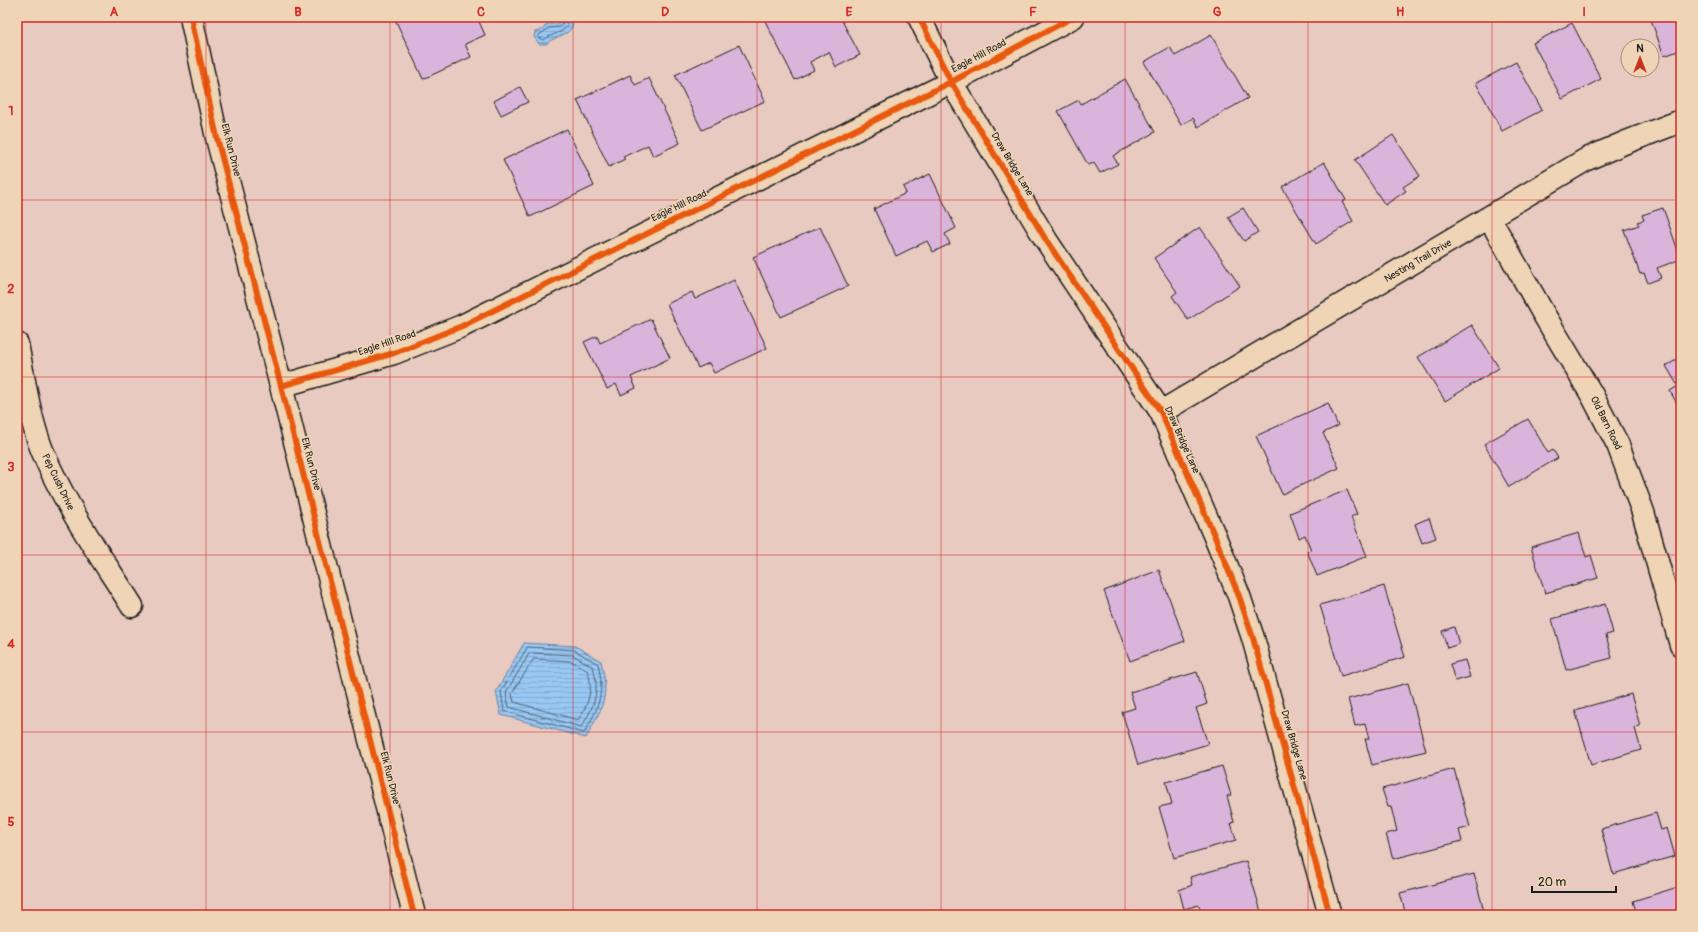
<svg xmlns="http://www.w3.org/2000/svg" width="1698" height="932" viewBox="0 0 1698 932" font-family="Pangolin,sans-serif">
	<style>
		.water { fill: url(#water-rules); stroke: #67839e }
		.lines { fill: none; stroke-linecap: round; stroke-linejoin: round }
		.shore { stroke: #4e6172; stroke-width: 1 }
		.building { fill: #dbb4dc; stroke: #1c1c1c }
		.street-casing { stroke: #1c1c1c; stroke-width: 25 }
		.street { stroke: #efd4b6; stroke-width: 22 }
		.cycleway-casing { stroke: #efd4b6; stroke-width: 8 }
		.cycleway { stroke: #e8590c; stroke-width: 6 }
		.grid { fill: none; stroke: #d62828; stroke-width: 1; stroke-opacity: 0.55 }
		.labels { text-anchor: middle; dominant-baseline: central; stroke-width: 3.5; stroke-linejoin: round; paint-order: stroke }
		.street-label { font-size: 10px; fill: #1c1c1c; stroke: #efd4b6 }
		.neatline { fill: none; stroke: #d62828; stroke-width: 1.5 }
		.grid-label { font-size: 13px; text-anchor: middle; font-weight: bold; fill: #d62828 }
	</style>
	<defs>
		<pattern id="water-rules" width="6" height="5" patternUnits="userSpaceOnUse"><rect width="6" height="5" fill="#99c8f4"/><path d="M0 2.5h6" fill="none" stroke="#83abd1"/></pattern>
	</defs>
	<rect width="100%" height="100%" fill="#e9cac1"/>
	<filter id="ink" filterUnits="userSpaceOnUse"><feTurbulence type="fractalNoise" baseFrequency=".025" numOctaves="2"/><feDisplacementMap in="SourceGraphic" scale="8" xChannelSelector="R" yChannelSelector="G"/><feConvolveMatrix kernelMatrix="1 2 1 2 8 2 1 2 1" color-interpolation-filters="sRGB"/></filter>
	<g filter="url(#ink)">
		<path class="water" d="M 564,17 L 569,17 L 573,23 C 572,36 555,35 546,44 L 539,44 L 534,37 L 535,32 L 542,30 L 547,24 L 556,24 Z
			M 524,643 L 575,646 L 601,661 C 610,698 603,706 586,738 L 501,715 L 496,692 Z"/>
		<g class="lines">
			<path class="shore" d="M 565,21 L 568,25 C 562,34 552,33 544,40 L 538,38 L 539,35 L 549,28 L 559,27 Z
				M 528,647 L 574,650 L 598,664 C 605,692 599,708 584,733 L 504,711 L 501,692 Z
				M 530,653 L 573,655 L 593,667 C 600,691 595,706 581,727 L 509,707 L 506,693 Z
				M 534,659 L 571,661 L 588,671 C 593,689 589,704 578,720 L 514,702 L 512,694 Z"/>
		</g>
		<path class="building" d="M 394,17 L 477,17 L 485,35 L 465,44 L 471,57 L 423,79 Z
			M 763,17 L 840,17 L 860,55 L 836,67 L 829,52 L 810,62 L 814,70 L 795,80 Z
			M 1650,17 L 1681,17 L 1681,50 L 1664,56 Z
			M 1572,23 L 1601,79 L 1562,99 L 1533,43 Z
			M 1211,35 L 1248,98 L 1198,127 L 1193,118 L 1181,125 L 1144,62 L 1170,47 L 1175,56 Z
			M 739,45 L 765,101 L 702,130 L 675,75 Z
			M 1516,62 L 1542,110 L 1502,131 L 1476,83 Z
			M 630,75 L 635,85 L 649,78 L 680,143 L 653,156 L 648,145 L 623,157 L 625,159 L 609,167 L 577,100 Z
			M 1125,79 L 1155,132 L 1113,156 L 1118,164 L 1100,173 L 1094,163 L 1088,165 L 1058,111 L 1079,100 L 1081,104 Z
			M 520,87 L 528,102 L 501,115 L 494,101 Z
			M 567,129 L 594,186 L 530,217 L 503,160 Z
			M 1393,135 L 1420,176 L 1403,187 L 1406,191 L 1385,205 L 1355,160 Z
			M 1324,162 L 1346,200 L 1342,202 L 1353,221 L 1316,244 L 1282,187 Z
			M 930,174 L 956,228 L 945,234 L 950,244 L 933,252 L 927,241 L 896,256 L 874,209 L 906,193 L 903,187 Z
			M 1243,208 L 1258,232 L 1244,241 L 1228,217 Z
			M 1663,208 L 1681,259 L 1657,268 L 1661,278 L 1648,283 L 1644,273 L 1640,274 L 1624,230 L 1639,225 L 1637,222 L 1644,220 L 1642,215 Z
			M 820,227 L 848,286 L 781,317 L 753,257 Z
			M 1200,227 L 1240,286 L 1188,320 L 1172,296 L 1177,292 L 1154,258 Z
			M 734,280 L 767,348 L 714,373 L 709,363 L 698,368 L 667,304 L 692,292 L 695,299 Z
			M 651,319 L 670,358 L 631,377 L 636,388 L 621,395 L 616,384 L 607,389 L 584,342 L 597,336 L 600,343 Z
			M 1472,325 L 1499,368 L 1445,401 L 1418,357 Z
			M 1681,357 L 1681,411 L 1670,391 L 1678,386 L 1666,366 Z
			M 1328,403 L 1338,426 L 1323,433 L 1339,468 L 1282,494 L 1256,436 Z
			M 1528,419 L 1548,453 L 1553,450 L 1558,458 L 1509,487 L 1484,444 Z
			M 1347,490 L 1357,514 L 1351,517 L 1367,556 L 1317,576 L 1307,551 L 1311,550 L 1305,535 L 1299,538 L 1290,513 Z
			M 1429,518 L 1436,538 L 1422,543 L 1415,524 Z
			M 1579,533 L 1586,557 L 1591,555 L 1598,578 L 1545,593 L 1531,547 Z
			M 1159,570 L 1185,641 L 1130,661 L 1104,591 Z
			M 1384,586 L 1405,657 L 1341,676 L 1320,605 Z
			M 1605,604 L 1613,633 L 1606,635 L 1612,658 L 1566,670 L 1552,619 Z
			M 1454,627 L 1459,644 L 1447,648 L 1442,631 Z
			M 1465,660 L 1470,677 L 1455,681 L 1450,664 Z
			M 1197,672 L 1207,704 L 1196,708 L 1208,744 L 1138,765 L 1122,712 L 1135,708 L 1130,692 Z
			M 1408,683 L 1426,751 L 1372,765 L 1365,739 L 1369,739 L 1365,724 L 1355,726 L 1348,699 Z
			M 1631,694 L 1640,726 L 1635,728 L 1641,750 L 1591,765 L 1575,710 Z
			M 1222,766 L 1231,795 L 1227,796 L 1234,822 L 1231,823 L 1236,840 L 1174,858 L 1159,807 L 1172,804 L 1166,782 Z
			M 1454,769 L 1470,827 L 1459,830 L 1462,841 L 1393,859 L 1386,834 L 1397,831 L 1391,807 L 1388,807 L 1382,789 Z
			M 1656,813 L 1661,830 L 1667,828 L 1675,856 L 1613,874 L 1601,829 Z
			M 1246,861 L 1262,915 L 1202,915 L 1199,905 L 1184,909 L 1179,890 L 1192,885 L 1190,877 Z
			M 1474,874 L 1485,915 L 1406,915 L 1400,893 Z
			M 1681,886 L 1681,915 L 1637,915 L 1633,901 Z"/>
		<g class="lines">
			<g class="street-casing">
				<path id="street" d="M 191,17 L 217,138 L 281,386 L 414,915
					M 919,17 L 951,82 L 1046,240 L 1161,412 L 1215,537 L 1239,596 L 1253,638 L 1330,915
					M 1490,219 L 1543,313 L 1592,395 L 1618,445 L 1643,512 L 1681,645
					M 17,344 C 24,379 29,417 42,450 C 65,506 100,555 132,606
					M 281,386 L 394,353 L 462,326 L 951,82 L 1073,17
					M 1161,412 L 1587,159 L 1624,143 L 1681,121"/>
			</g>
			<use href="#street" class="street"/>
			<g class="cycleway-casing">
				<path id="cycleway" d="M 191,17 L 217,138 L 281,386 L 414,915
					M 919,17 L 951,82 L 1046,240 L 1161,412 L 1215,537 L 1239,596 L 1253,638 L 1330,915
					M 281,386 L 394,353 L 462,326 L 951,82 L 1073,17"/>
			</g>
			<use href="#cycleway" class="cycleway"/>
		</g>
	</g>
	<path class="grid" d="M 206,17 L 206,915M 390,17 L 390,915M 573,17 L 573,915M 757,17 L 757,915M 941,17 L 941,915M 1125,17 L 1125,915M 1308,17 L 1308,915M 1492,17 L 1492,915M 17,200 L 1681,200M 17,377 L 1681,377M 17,555 L 1681,555M 17,732 L 1681,732"/>
	<g class="labels">
		<g class="street-label">
			<text transform="translate(979 56) rotate(-28)">Eagle Hill Road</text>
			<text transform="translate(231 150) rotate(76)">Elk Run Drive</text>
			<text transform="translate(1012 164) rotate(59)">Draw Bridge Lane</text>
			<text transform="translate(679 206) rotate(-26)">Eagle Hill Road</text>
			<text transform="translate(1418 261) rotate(-30)">Nesting Trail Drive</text>
			<text transform="translate(387 343) rotate(-19)">Eagle Hill Road</text>
			<text transform="translate(1606 423) rotate(64)">Old Barn Road</text>
			<text transform="translate(1182 440) rotate(66)">Draw Bridge Lane</text>
			<text transform="translate(311 464) rotate(76)">Elk Run Drive</text>
			<text transform="translate(58 482) rotate(64)">Pep Cush Drive</text>
			<text transform="translate(1294 745) rotate(74)">Draw Bridge Lane</text>
			<text transform="translate(390 778) rotate(76)">Elk Run Drive</text>
		</g>
	</g>
	<rect width="1698" height="932" fill="none" stroke="#efd4b6" stroke-width="44"/>
	<g transform="translate(1640 58)"><circle r="19" fill="#efd4b6" stroke="#9b8a78"/>
	<path d="M0-3L7 15L0 10L-7 15Z" fill="#c8321e"/>
	<text y="-6" font-size="11" font-weight="bold" text-anchor="middle" fill="#1c1c1c">N</text>
	</g>
	<path d="M1532 886v6h84v-6" fill="none" stroke="#1c1c1c" stroke-width="2"/>
	<text x="1538" y="886" font-size="12" fill="#1c1c1c" stroke="#efd4b6" stroke-width="3" paint-order="stroke">20 m</text>
	<rect x="22" y="22" width="1654" height="888" class="neatline"/>
	<g class="grid-label">
		<text x="114" y="16">A</text>
		<text x="298" y="16">B</text>
		<text x="481" y="16">C</text>
		<text x="665" y="16">D</text>
		<text x="849" y="16">E</text>
		<text x="1033" y="16">F</text>
		<text x="1217" y="16">G</text>
		<text x="1400" y="16">H</text>
		<text x="1584" y="16">I</text>
		<text x="11" y="115">1</text>
		<text x="11" y="293">2</text>
		<text x="11" y="471">3</text>
		<text x="11" y="648">4</text>
		<text x="11" y="826">5</text>
	</g>
</svg>
